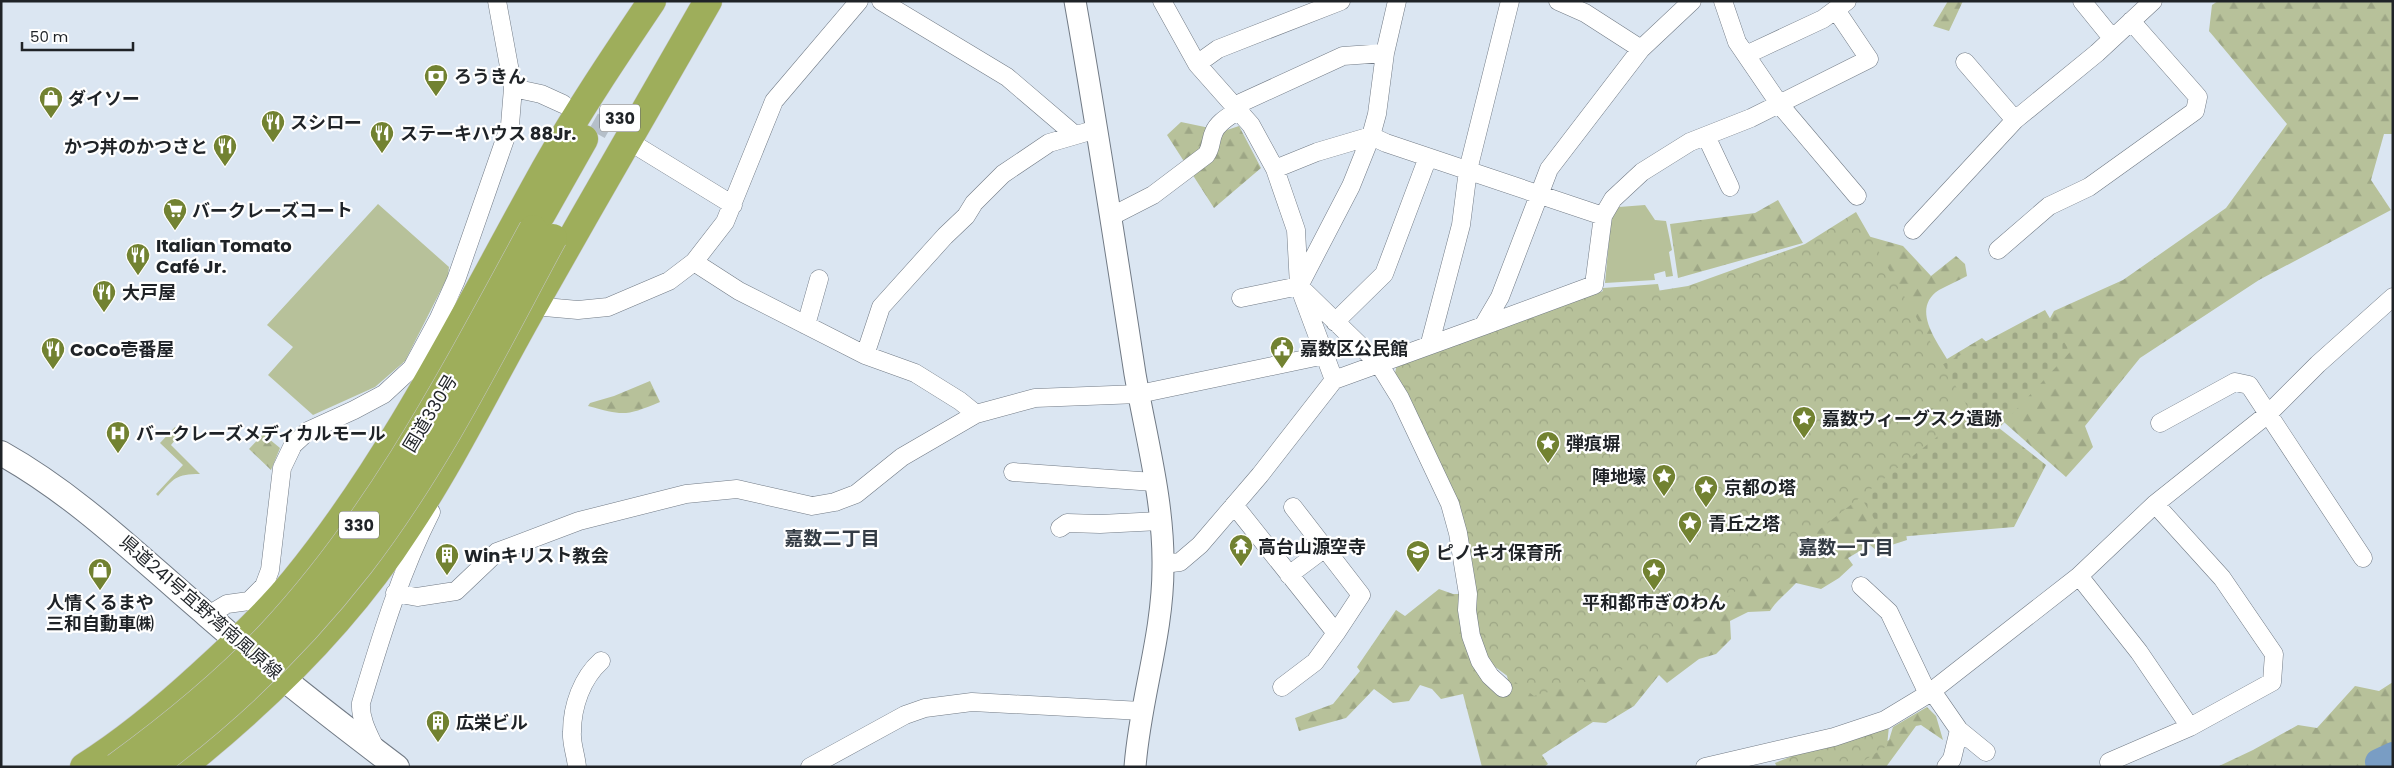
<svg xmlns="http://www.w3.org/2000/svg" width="2394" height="768" viewBox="0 0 2394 768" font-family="Poppins,'Noto Sans JP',sans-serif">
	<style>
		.grass { fill: #b7c19a }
		.forest { fill: url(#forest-firs) }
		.cemetery { fill: url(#cemetery-stones) }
		.park { fill: url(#park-crowns) }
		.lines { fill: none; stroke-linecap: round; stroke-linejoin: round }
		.river { stroke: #799dc4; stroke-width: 26 }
		.minor-tunnel { stroke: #b5bfc9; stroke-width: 18; stroke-dasharray: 18 9; stroke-linecap: butt }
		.minor-casing { stroke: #717a85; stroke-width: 19 }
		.tertiary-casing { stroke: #717a85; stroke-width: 23 }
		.secondary-casing { stroke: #717a85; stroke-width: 26 }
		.trunk-casing { stroke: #c5c6c7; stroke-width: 29 }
		.minor { stroke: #fff; stroke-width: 18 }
		.tertiary { stroke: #fff; stroke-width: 21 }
		.secondary { stroke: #fff; stroke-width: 24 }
		.trunk { stroke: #9eae5b; stroke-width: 28 }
		.trunk-bridge-casing { stroke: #c5c6c7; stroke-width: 29; stroke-linecap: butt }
		.trunk-bridge { stroke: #9eae5b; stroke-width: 28 }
		.labels { text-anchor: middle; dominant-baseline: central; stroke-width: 4.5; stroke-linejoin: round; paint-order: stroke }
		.shield { fill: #fff; stroke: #626568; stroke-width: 1 }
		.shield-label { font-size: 16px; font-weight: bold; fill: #1f2327 }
		.poi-label { font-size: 18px; font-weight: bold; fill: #1f2327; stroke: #fff; text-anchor: start }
		.street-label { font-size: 18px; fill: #1f2327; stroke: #fff }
		.neighbourhood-label { font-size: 19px; font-weight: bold; fill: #343c45; stroke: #fff }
	</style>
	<defs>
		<pattern id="forest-firs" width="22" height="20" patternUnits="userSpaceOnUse" patternTransform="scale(1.25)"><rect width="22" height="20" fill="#b7c19a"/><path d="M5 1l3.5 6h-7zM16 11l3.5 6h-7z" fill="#9da685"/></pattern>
		<pattern id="cemetery-stones" width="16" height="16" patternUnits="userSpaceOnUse" patternTransform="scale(1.25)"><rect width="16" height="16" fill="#b7c19a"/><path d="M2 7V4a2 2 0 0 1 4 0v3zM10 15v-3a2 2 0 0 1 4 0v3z" fill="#9da685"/></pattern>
		<pattern id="park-crowns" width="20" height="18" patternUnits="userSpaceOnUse" patternTransform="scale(1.25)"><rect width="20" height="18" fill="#b7c19a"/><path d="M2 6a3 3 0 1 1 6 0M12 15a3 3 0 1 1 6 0" fill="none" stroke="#9da685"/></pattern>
	</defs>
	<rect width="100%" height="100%" fill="#dbe6f2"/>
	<path class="grass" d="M 378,204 L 449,267 L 448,276 L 405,361 L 375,387 L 313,415 L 268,375 L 293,347 L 267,325 Z
		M 1645,205 L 1655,220 L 1666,221 L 1672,250 L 1669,252 L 1673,276 L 1666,277 L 1665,271 L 1654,274 L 1655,280 L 1605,283 L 1611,219 L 1619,207 Z
		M 1658,284 L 1661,297 L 1602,298 L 1603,288 Z
		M 175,427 L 181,433 L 171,445 L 200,474 C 176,474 174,478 158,496 L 156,494 L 183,465 L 160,443 Z"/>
	<path class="forest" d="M 1948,1 L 1963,1 L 1949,31 L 1933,26 Z
		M 2218,1 L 2393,1 L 2393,134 L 2384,134 L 2371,180 L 2391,210 L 2259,280 L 2140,358 L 2085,426 L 2093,447 L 2066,477 L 1996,415 L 2054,311 L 2123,280 L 2226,208 L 2287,124 L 2209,31 L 2212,5 Z
		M 1181,122 L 1224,131 L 1239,126 L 1261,168 L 1214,208 L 1167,135 Z
		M 1778,200 L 1803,243 L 1678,278 L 1670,224 L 1755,213 Z
		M 1864,235 L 1903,246 L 1931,276 L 1956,256 L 1965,264 L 1967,276 C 1958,281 1948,285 1939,290 C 1911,308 1936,340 1947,359 L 1982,338 L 2002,356 L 1905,528 L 1907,540 L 1876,550 L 1870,545 L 1848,558 L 1853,565 L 1839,578 L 1821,589 L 1796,583 C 1787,593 1778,599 1770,611 L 1748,612 L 1730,621 L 1731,639 L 1716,654 L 1699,659 L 1667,683 L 1659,675 L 1634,706 L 1606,723 L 1593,722 L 1542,755 L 1548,764 L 1544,767 L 1482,767 L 1463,694 L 1441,699 L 1432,689 L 1420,685 L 1409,701 L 1393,703 L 1374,689 L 1346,718 L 1299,731 L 1295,718 L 1333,704 L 1360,671 L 1357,667 L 1396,610 L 1405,616 L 1439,589 L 1453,594 L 1463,594 L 1467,638 L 1510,690 L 1506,671 Z
		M 650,381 L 660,402 C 626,416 624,416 588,406 L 590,403 L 614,396 Z
		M 263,434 L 280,448 L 271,470 L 249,449 Z
		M 2393,682 L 2393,767 L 2217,767 L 2253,750 L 2298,725 L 2317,728 L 2355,686 L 2379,691 Z
		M 1927,707 L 1936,716 L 1943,740 L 1921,725 L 1916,726 L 1886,767 L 1841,767 L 1889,740 L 1893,727 Z"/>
	<path class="cemetery" d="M 2045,310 L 2070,352 L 1999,428 L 2046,465 L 2014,527 L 1886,538 L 1849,478 L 1893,391 Z"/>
	<path class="park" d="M 1856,212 L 1970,411 L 1782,559 L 1617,673 L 1534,696 L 1486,660 L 1474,621 L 1473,601 L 1419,426 L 1395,373 L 1397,364 L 1609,289 L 1650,292 L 1688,286 L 1805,244 Z
		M 1889,726 L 1887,746 L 1854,767 L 1777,767 L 1775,763 L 1800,753 Z"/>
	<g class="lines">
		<path class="river" d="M 2380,767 L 2378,762 L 2393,755"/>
		<path class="minor-tunnel" d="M 570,108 L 637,146"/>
		<g class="minor-casing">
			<path id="minor" d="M 881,1 L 1007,77 L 1075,135
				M 1162,1 L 1197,64 L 1251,125 L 1275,169 L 1296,230 L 1299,286 L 1334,380
				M 1558,1 L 1585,13 L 1641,49
				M 1723,1 L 1737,42 L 1780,105 L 1857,196
				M 2082,1 L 2112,38
				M 1746,55 L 1823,19 L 1847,1
				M 1965,62 L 2015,120
				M 1197,64 L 1218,49 L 1341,1
				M 513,88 L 541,94 L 563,104
				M 1234,106 L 1343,56 L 1385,53
				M 1706,136 L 1730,187
				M 640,148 L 733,205
				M 1275,169 L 1317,152 L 1371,136 L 1386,143 L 1603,216 L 1594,285 L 1483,326
				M 1603,216 L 1613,199 L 1642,172 L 1690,142 L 1751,118 L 1869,59 L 1836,10
				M 1110,217 L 1153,195 L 1206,155 C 1212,147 1210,140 1214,132 C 1218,122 1230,116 1238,110
				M 1913,230 L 2015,120 L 2097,53 L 2153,1
				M 1998,250 L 2049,206 L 2089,187 L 2195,111 L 2198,97 L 2131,21
				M 694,262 L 739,291 L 865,355 L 915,373 L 960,401 L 976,414
				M 1299,286 L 1351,186 L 1371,136 L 1377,114 L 1385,53 L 1397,1
				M 1241,298 L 1299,286 L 1379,364 L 1400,398 L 1450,504 L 1458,533 L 1468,594 L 1467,610 L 1471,636 L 1480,661 L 1490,676 L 1503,688
				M 533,306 L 578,310 L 608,307 L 669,281 L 694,262 L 725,222 L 774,101 L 859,1
				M 1335,322 L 1384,274 L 1428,157
				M 806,325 L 819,279
				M 1430,343 L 1461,225 L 1468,170 L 1510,1
				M 865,355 L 881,307 L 945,236 L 966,216 L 974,203 L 1003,174 L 1049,143 L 1097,129
				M 2160,423 L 2235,382 L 2249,385 L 2363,558
				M 1013,472 L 1154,482
				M 1234,505 L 1336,633
				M 1060,528 L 1067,523 L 1100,524 L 1160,521
				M 1163,564 L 1180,562 L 1200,545 L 1260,475 L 1334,380 L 1483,326 L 1500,297 L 1549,169 L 1641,49 L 1692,1
				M 1289,575 L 1325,548
				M 2079,576 L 2139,652 L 2190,727 L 2272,682 L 2274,654 L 2222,578 L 2155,504
				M 1861,586 L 1889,612 L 1928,694
				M 395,593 L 417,597 L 456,591 L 497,552 L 579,521 L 686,494 L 737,489 L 812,506 L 835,502 L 856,494 L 902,457 L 976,414 L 1035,398 L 1139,394 L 1325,355
				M 207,616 L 227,604 L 249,601 L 264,586 L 270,570 L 282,468 L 293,445 L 308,431 L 354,410 L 384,394 L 412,368 L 439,318 L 456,280 L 510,125 L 513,88 L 497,1
				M 1282,687 L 1315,662 L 1336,633 L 1361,595 L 1293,507
				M 1932,691 L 1959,730 L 1986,752
				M 376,750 C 369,735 360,720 361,703 C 381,637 400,573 431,512
				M 2109,762 L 2190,727
				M 577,767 C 576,755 571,743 572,732 C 572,706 582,678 601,661
				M 810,767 L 905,715 L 925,708 L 972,702 L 1142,711
				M 1705,767 L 1834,737 L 1885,720 L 1928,694 L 2079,576 L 2155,504 L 2268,414 L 2318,364 L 2393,297
				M 1946,767 L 1952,759 L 1959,730"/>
		</g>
		<g class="tertiary-casing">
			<path id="tertiary" d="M 1075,1 C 1097,125 1116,250 1135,374 C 1146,437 1164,502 1163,567 C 1163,636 1140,699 1135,767"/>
		</g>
		<g class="secondary-casing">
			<path id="secondary" d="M 1,453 C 78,496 140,558 207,615 C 268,668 332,718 397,767"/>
		</g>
		<g class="trunk-casing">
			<path id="trunk" d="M 541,215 L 584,139
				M 84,767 C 127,740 165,708 202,674 C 234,645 266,615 294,581 C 396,456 467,309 545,169 C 578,111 615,56 652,1
				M 182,767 C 267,699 348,620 407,528 C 455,456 492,378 535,303 C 592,202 650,102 708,1"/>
		</g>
		<use href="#minor" class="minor"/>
		<use href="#tertiary" class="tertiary"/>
		<use href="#secondary" class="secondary"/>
		<use href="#trunk" class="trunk"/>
		<g class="trunk-bridge-casing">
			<path id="trunk-bridge" d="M 116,767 C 171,727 224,684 271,634 C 382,515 456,370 533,229
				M 152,767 C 230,709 300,641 360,564 C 437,464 493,349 553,238"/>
		</g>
		<use href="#trunk-bridge" class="trunk-bridge"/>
	</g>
	<defs>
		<g id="bank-pin" transform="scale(1.25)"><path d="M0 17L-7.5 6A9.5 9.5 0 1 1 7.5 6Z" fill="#728231" stroke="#fff"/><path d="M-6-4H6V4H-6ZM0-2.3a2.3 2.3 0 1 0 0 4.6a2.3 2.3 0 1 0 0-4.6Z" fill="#fff"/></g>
		<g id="shop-pin" transform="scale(1.25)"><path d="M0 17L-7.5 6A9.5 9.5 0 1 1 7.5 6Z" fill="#728231" stroke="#fff"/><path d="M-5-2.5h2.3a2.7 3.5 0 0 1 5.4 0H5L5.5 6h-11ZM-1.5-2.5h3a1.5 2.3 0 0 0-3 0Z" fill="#fff"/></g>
		<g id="restaurant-pin" transform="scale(1.25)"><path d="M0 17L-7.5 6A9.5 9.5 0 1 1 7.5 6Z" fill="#728231" stroke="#fff"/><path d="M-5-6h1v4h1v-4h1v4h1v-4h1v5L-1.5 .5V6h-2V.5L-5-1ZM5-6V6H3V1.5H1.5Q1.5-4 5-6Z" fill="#fff"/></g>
		<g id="supermarket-pin" transform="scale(1.25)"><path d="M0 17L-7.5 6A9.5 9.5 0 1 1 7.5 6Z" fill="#728231" stroke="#fff"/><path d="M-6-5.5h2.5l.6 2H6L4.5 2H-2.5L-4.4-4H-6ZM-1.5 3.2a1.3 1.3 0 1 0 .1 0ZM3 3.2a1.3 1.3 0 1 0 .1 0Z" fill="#fff"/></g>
		<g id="civic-pin" transform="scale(1.25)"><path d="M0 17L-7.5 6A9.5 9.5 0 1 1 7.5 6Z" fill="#728231" stroke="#fff"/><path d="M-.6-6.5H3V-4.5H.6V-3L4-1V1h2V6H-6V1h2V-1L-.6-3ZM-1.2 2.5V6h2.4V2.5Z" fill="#fff"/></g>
		<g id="sight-pin" transform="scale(1.25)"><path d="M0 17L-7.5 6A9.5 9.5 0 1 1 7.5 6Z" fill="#728231" stroke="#fff"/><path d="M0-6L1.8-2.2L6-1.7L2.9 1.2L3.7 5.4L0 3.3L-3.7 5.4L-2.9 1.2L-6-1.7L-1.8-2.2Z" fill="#fff"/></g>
		<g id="hospital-pin" transform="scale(1.25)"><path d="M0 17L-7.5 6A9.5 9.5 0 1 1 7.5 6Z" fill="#728231" stroke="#fff"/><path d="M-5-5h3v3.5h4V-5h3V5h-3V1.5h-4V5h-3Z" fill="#fff"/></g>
		<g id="temple-pin" transform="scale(1.25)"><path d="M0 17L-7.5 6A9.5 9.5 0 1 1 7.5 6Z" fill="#728231" stroke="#fff"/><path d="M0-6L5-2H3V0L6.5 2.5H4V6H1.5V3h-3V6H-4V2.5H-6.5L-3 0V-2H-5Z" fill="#fff"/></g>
		<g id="school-pin" transform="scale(1.25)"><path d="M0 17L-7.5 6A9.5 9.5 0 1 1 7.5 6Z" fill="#728231" stroke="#fff"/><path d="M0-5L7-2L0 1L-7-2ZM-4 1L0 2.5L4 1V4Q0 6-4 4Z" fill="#fff"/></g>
		<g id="building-pin" transform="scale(1.25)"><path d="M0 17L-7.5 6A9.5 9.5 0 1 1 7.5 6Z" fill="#728231" stroke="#fff"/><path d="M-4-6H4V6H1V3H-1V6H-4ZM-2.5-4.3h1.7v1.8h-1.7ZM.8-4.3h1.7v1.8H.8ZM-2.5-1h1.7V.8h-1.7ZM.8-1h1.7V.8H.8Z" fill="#fff"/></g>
	</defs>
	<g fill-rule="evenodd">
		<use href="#bank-pin" x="436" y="76"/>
		<use href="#shop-pin" x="51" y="98"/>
		<use href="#restaurant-pin" x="273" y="122"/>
		<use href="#restaurant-pin" x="382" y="133"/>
		<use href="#restaurant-pin" x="225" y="146"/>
		<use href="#supermarket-pin" x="175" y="210"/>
		<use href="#restaurant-pin" x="138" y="255"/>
		<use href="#restaurant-pin" x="104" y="292"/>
		<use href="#civic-pin" x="1282" y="348"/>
		<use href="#restaurant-pin" x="53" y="349"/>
		<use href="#sight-pin" x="1804" y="418"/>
		<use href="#hospital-pin" x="118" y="433"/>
		<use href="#sight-pin" x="1548" y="443"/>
		<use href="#sight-pin" x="1664" y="476"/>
		<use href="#sight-pin" x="1706" y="487"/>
		<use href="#sight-pin" x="1690" y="523"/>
		<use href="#temple-pin" x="1241" y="546"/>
		<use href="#school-pin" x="1418" y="552"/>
		<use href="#building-pin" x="447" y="555"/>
		<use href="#shop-pin" x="100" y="570"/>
		<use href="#sight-pin" x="1654" y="570"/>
		<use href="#building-pin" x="438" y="722"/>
	</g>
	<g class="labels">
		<g class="shield">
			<rect x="600" y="104.5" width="40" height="27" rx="4"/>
			<rect x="339" y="511.5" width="40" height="27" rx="4"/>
		</g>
		<g class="shield-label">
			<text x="620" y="118">330</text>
			<text x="359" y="525">330</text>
		</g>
		<g class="poi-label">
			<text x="454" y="76">ろうきん</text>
			<text x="68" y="98">ダイソー</text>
			<text x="290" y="122">スシロー</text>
			<text x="400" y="133">ステーキハウス 88Jr.</text>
			<text x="208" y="146" text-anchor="end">かつ丼のかつさと</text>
			<text x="192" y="210">バークレーズコート</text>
			<text x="156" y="245">Italian Tomato<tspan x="156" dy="21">Café Jr.</tspan></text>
			<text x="122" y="292">大戸屋</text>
			<text x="1300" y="348">嘉数区公民館</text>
			<text x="70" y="349">CoCo壱番屋</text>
			<text x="1822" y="418">嘉数ウィーグスク遺跡</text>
			<text x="136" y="433">バークレーズメディカルモール</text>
			<text x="1566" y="443">弾痕塀</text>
			<text x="1646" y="476" text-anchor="end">陣地壕</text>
			<text x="1724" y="487">京都の塔</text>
			<text x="1708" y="523">青丘之塔</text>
			<text x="1258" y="546">高台山源空寺</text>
			<text x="1436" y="552">ピノキオ保育所</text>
			<text x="464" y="555">Winキリスト教会</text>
			<text x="100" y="602" text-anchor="middle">人情くるまや<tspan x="100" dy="21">三和自動車㈱</tspan></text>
			<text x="1654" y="602" text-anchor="middle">平和都市ぎのわん</text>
			<text x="456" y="722">広栄ビル</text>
		</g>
		<g class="street-label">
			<text transform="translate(430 413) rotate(-59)">国道330号</text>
			<text transform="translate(201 607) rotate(41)">県道241号宜野湾南風原線</text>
		</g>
		<g class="neighbourhood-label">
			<text x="832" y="538">嘉数二丁目</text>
			<text x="1846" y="547">嘉数一丁目</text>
		</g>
	</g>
	<rect width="2394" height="768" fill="none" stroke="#1f2327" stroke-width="5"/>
	<path d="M22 42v8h111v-8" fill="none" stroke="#1f2327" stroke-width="2.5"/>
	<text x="30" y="42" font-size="15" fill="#1f2327" stroke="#ffffff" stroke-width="4" paint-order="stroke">50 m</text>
</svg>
